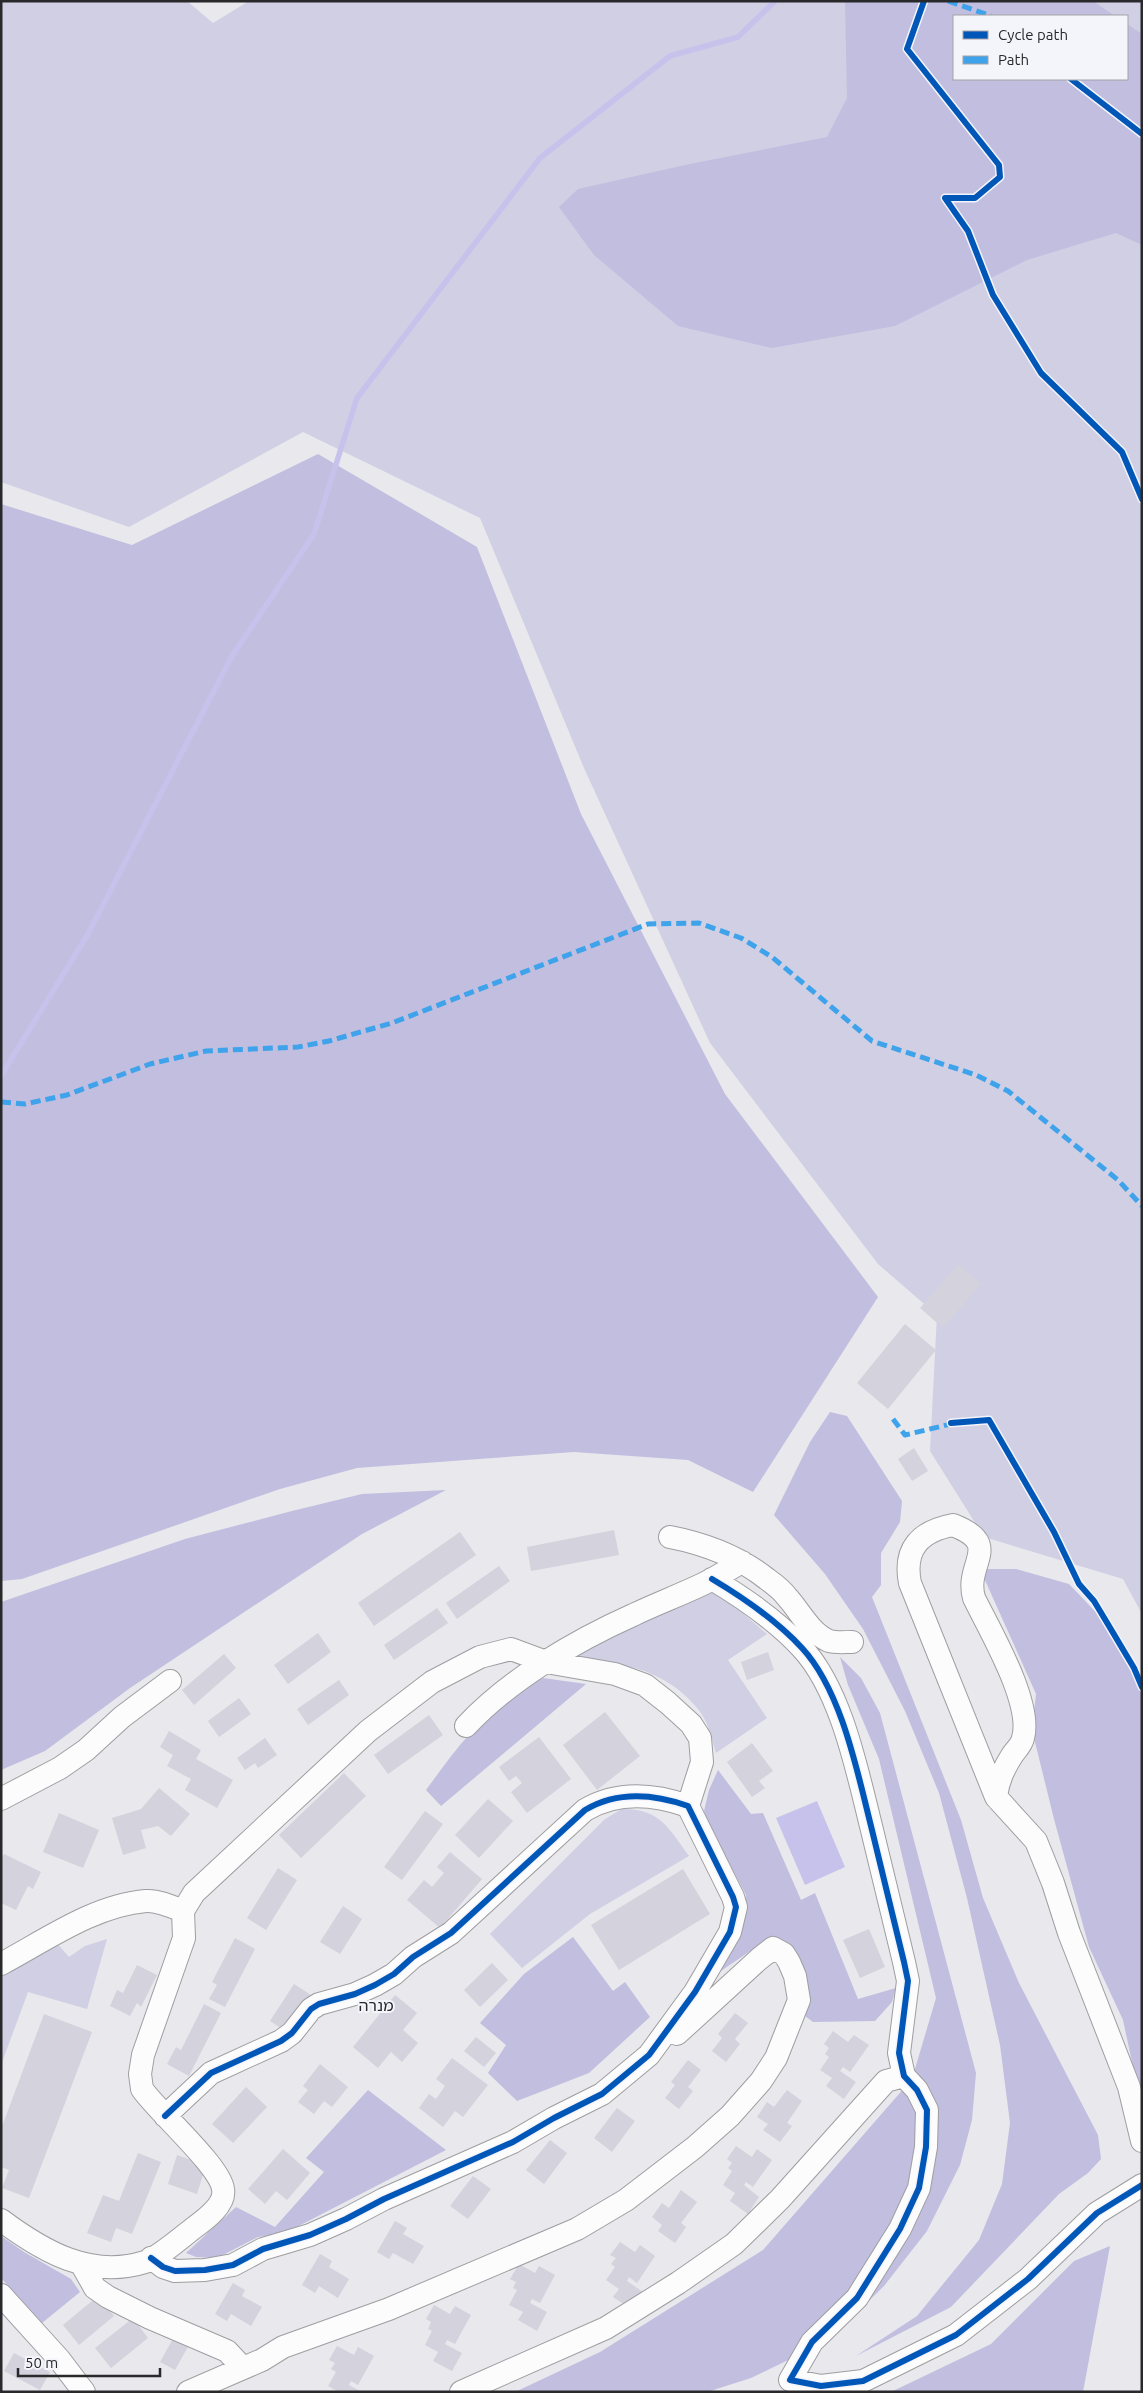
<svg xmlns="http://www.w3.org/2000/svg" width="1143" height="2393" viewBox="0 0 1143 2393" font-family="Ubuntu,'Noto Sans Hebrew',sans-serif">
	<style>
		.green { fill: #d0cfe4; fill-rule: evenodd }
		.forest { fill: #c1bedf }
		.water { fill: #c7c2ec }
		.lines { fill: none; stroke-linecap: round; stroke-linejoin: round }
		.stream { stroke: #c7c2ec; stroke-width: 5.5 }
		.building { fill: #d3d2dd }
		.minor-casing { stroke: #9e9ea2; stroke-width: 24 }
		.minor { stroke: #fcfcfc; stroke-width: 22 }
		.quiet { stroke: #3ea3eb; stroke-width: 5; stroke-dasharray: 10 5; stroke-linecap: butt }
		.cycleway-casing { stroke: #f4f4fb; stroke-width: 9 }
		.cycleway { stroke: #0057b8; stroke-width: 6 }
		.labels { text-anchor: middle; dominant-baseline: central; stroke-width: 4; stroke-linejoin: round; paint-order: stroke }
		.quarter-label { font-size: 16px; fill: #29292b; stroke: #f4f4fb }
	</style>
	<rect width="100%" height="100%" fill="#e8e8ed"/>
	<path class="green" d="M 1,1 L 187,1 L 213,23 L 249,1 L 1142,1 L 1142,1614 L 1123,1579 L 984,1537 L 930,1451 L 937,1315 L 878,1264 L 710,1043 L 584,768 L 480,518 L 303,432 L 129,527 L 1,482 ZM 954,16 L 1127,16 L 1127,79 L 954,79 Z
		M 715,1589 L 767,1634 L 728,1660 L 767,1718 L 716,1753 C 712,1741 709,1724 701,1713 C 684,1689 651,1668 621,1666 C 605,1664 587,1667 574,1656 L 606,1634 Z
		M 622,1809 C 660,1809 668,1827 689,1856 L 590,1914 L 522,1968 L 490,1934 L 605,1819 Z
		M 107,1939 L 87,2009 L 28,1992 L 1,2065 L 1,1971 L 55,1941 L 69,1957 L 85,1946 Z"/>
	<path class="forest" d="M 845,1 L 1093,1 L 1115,16 L 954,16 L 954,79 L 1127,79 L 1127,24 L 1142,34 L 1142,245 L 1116,233 L 1027,260 L 895,326 L 772,348 L 678,326 L 594,255 L 559,207 L 578,189 L 685,165 L 827,137 L 847,98 Z
		M 318,454 L 477,547 L 581,814 L 725,1094 L 878,1297 L 753,1492 L 688,1460 L 574,1452 L 357,1468 L 280,1489 L 22,1579 L 1,1581 L 1,504 L 132,545 Z
		M 830,1412 L 847,1416 L 902,1501 L 900,1522 L 881,1553 L 881,1585 L 872,1597 L 961,1820 L 983,1898 L 1019,1983 L 1098,2135 L 1101,2159 L 1088,2173 L 1059,2194 L 951,2307 L 856,2356 L 917,2316 L 979,2240 L 1002,2184 L 1010,2123 L 1000,2045 L 967,1898 L 939,1793 L 905,1711 L 863,1629 L 825,1574 L 774,1515 L 810,1442 Z
		M 446,1490 L 362,1534 L 130,1688 L 45,1751 L 1,1770 L 1,1602 L 185,1539 L 292,1511 L 362,1494 Z
		M 980,1569 L 1016,1569 L 1069,1584 L 1109,1626 L 1142,1680 L 1142,2109 L 1123,2020 L 1089,1947 L 1054,1819 L 1032,1730 L 1036,1694 Z
		M 840,1657 L 861,1678 L 880,1713 L 976,2073 L 972,2120 L 960,2165 L 927,2231 L 884,2286 L 829,2340 L 751,2378 L 707,2392 L 515,2392 L 600,2352 L 763,2250 L 912,2079 L 936,1998 L 879,1759 L 848,1685 Z
		M 543,1678 L 586,1684 L 441,1806 L 426,1790 C 461,1742 488,1705 543,1678 Z
		M 718,1770 L 751,1814 L 763,1813 L 801,1900 L 815,1893 L 858,1999 L 896,1988 L 892,2002 L 875,2021 L 813,2022 L 801,2013 L 771,1937 L 709,1979 L 743,1920 L 746,1895 L 709,1825 L 704,1811 L 709,1790 Z
		M 573,1937 L 613,1991 L 625,1982 L 650,2017 L 589,2073 L 517,2101 L 488,2073 L 506,2045 L 480,2023 L 524,1974 Z
		M 368,2090 L 446,2150 L 285,2233 L 258,2237 L 217,2258 L 196,2257 L 186,2253 L 236,2207 L 275,2227 L 324,2172 L 306,2158 Z
		M 1,2236 L 24,2252 L 71,2279 L 80,2292 L 42,2323 L 1,2278 Z
		M 1110,2246 L 1083,2392 L 891,2392 L 991,2344 L 1074,2261 Z"/>
	<path class="water" d="M 817,1801 L 845,1867 L 805,1885 L 776,1818 Z"/>
	<g class="lines">
		<path class="stream" d="M 1,1076 L 88,934 L 232,656 L 314,534 L 357,398 L 540,158 L 670,56 L 738,37 L 775,1"/>
	</g>
	<path class="building" d="M 958,1264 L 981,1284 L 943,1328 L 920,1308 Z
		M 905,1324 L 936,1350 L 888,1409 L 857,1383 Z
		M 914,1448 L 928,1471 L 912,1481 L 898,1459 Z
		M 614,1530 L 619,1555 L 531,1571 L 527,1547 Z
		M 460,1532 L 476,1555 L 374,1626 L 358,1603 Z
		M 499,1566 L 510,1581 L 457,1619 L 446,1603 Z
		M 437,1608 L 448,1623 L 394,1660 L 384,1645 Z
		M 318,1633 L 331,1652 L 288,1684 L 274,1665 Z
		M 768,1652 L 774,1670 L 747,1680 L 741,1662 Z
		M 224,1654 L 236,1668 L 194,1705 L 182,1690 Z
		M 339,1680 L 349,1695 L 308,1725 L 297,1709 Z
		M 239,1698 L 251,1714 L 219,1737 L 208,1721 Z
		M 605,1712 L 640,1756 L 597,1790 L 563,1745 Z
		M 429,1715 L 443,1735 L 388,1774 L 374,1755 Z
		M 169,1731 L 201,1750 L 196,1759 L 233,1780 L 217,1808 L 185,1790 L 191,1779 L 167,1766 L 173,1755 L 160,1747 Z
		M 539,1737 L 571,1779 L 527,1813 L 511,1792 L 522,1783 L 516,1776 L 509,1781 L 499,1767 Z
		M 265,1738 L 277,1755 L 258,1768 L 255,1763 L 245,1770 L 237,1758 Z
		M 752,1743 L 773,1771 L 759,1781 L 765,1788 L 752,1797 L 727,1762 Z
		M 344,1773 L 366,1796 L 301,1858 L 279,1835 Z
		M 159,1788 L 190,1814 L 171,1836 L 158,1826 L 141,1830 L 146,1848 L 123,1855 L 112,1818 L 141,1809 Z
		M 488,1799 L 513,1821 L 479,1858 L 455,1835 Z
		M 425,1811 L 443,1824 L 402,1880 L 384,1867 Z
		M 59,1813 L 99,1830 L 83,1868 L 43,1852 Z
		M 450,1852 L 482,1879 L 440,1928 L 407,1900 L 424,1880 L 432,1887 L 444,1873 L 437,1867 Z
		M 4,1854 L 41,1872 L 33,1889 L 28,1886 L 16,1910 L 1,1903 L 1,1860 Z
		M 278,1868 L 297,1880 L 266,1930 L 247,1918 Z
		M 683,1869 L 710,1914 L 619,1970 L 591,1925 Z
		M 343,1906 L 362,1919 L 340,1954 L 320,1942 Z
		M 869,1929 L 885,1967 L 860,1978 L 843,1940 Z
		M 235,1938 L 255,1949 L 225,2007 L 209,1999 L 217,1985 L 212,1982 Z
		M 492,1963 L 508,1980 L 480,2007 L 464,1990 Z
		M 137,1965 L 157,1975 L 141,2007 L 137,2003 L 130,2016 L 110,2006 L 117,1990 L 123,1993 Z
		M 294,1984 L 311,1995 L 287,2032 L 270,2021 Z
		M 395,1995 L 417,2013 L 403,2030 L 418,2043 L 402,2062 L 391,2052 L 378,2068 L 353,2047 Z
		M 204,2004 L 221,2013 L 189,2076 L 167,2064 L 176,2047 L 181,2050 Z
		M 735,2013 L 748,2023 L 735,2039 L 740,2044 L 726,2062 L 712,2051 L 722,2038 L 718,2034 Z
		M 44,2014 L 92,2032 L 29,2198 L 2,2188 L 9,2170 L 1,2167 L 1,2129 Z
		M 833,2031 L 848,2042 L 854,2035 L 869,2045 L 850,2072 L 843,2067 L 840,2071 L 856,2082 L 844,2099 L 826,2086 L 832,2078 L 820,2070 L 829,2057 L 825,2054 L 829,2048 L 824,2044 Z
		M 476,2037 L 496,2053 L 484,2067 L 464,2051 Z
		M 452,2058 L 488,2085 L 463,2117 L 455,2111 L 443,2127 L 419,2108 L 429,2094 L 436,2099 L 445,2086 L 436,2079 Z
		M 688,2060 L 701,2070 L 688,2087 L 693,2091 L 679,2109 L 665,2098 L 675,2085 L 671,2082 Z
		M 320,2064 L 348,2087 L 332,2107 L 324,2101 L 314,2114 L 298,2102 L 308,2090 L 303,2086 Z
		M 246,2087 L 267,2107 L 233,2143 L 212,2124 Z
		M 787,2090 L 802,2101 L 787,2123 L 792,2126 L 780,2142 L 763,2130 L 768,2124 L 757,2117 L 767,2102 L 774,2107 Z
		M 617,2108 L 635,2121 L 612,2152 L 594,2138 Z
		M 550,2140 L 567,2153 L 544,2184 L 526,2170 Z
		M 736,2146 L 752,2157 L 757,2149 L 772,2160 L 753,2187 L 746,2182 L 744,2185 L 759,2197 L 748,2214 L 730,2201 L 735,2193 L 723,2185 L 732,2171 L 728,2168 L 732,2163 L 727,2159 Z
		M 283,2149 L 310,2173 L 287,2200 L 276,2191 L 265,2204 L 248,2189 Z
		M 138,2153 L 161,2162 L 132,2234 L 116,2228 L 111,2242 L 87,2233 L 103,2195 L 119,2201 Z
		M 177,2155 L 206,2165 L 197,2194 L 168,2184 Z
		M 473,2176 L 491,2189 L 468,2219 L 450,2206 Z
		M 681,2190 L 697,2202 L 681,2223 L 686,2227 L 675,2243 L 658,2231 L 662,2225 L 652,2217 L 662,2203 L 669,2208 Z
		M 395,2221 L 407,2228 L 403,2234 L 424,2246 L 413,2264 L 393,2253 L 389,2259 L 377,2252 Z
		M 620,2242 L 635,2252 L 640,2245 L 655,2256 L 637,2283 L 629,2277 L 627,2281 L 643,2292 L 631,2309 L 613,2297 L 619,2289 L 606,2280 L 615,2267 L 611,2264 L 616,2258 L 610,2255 Z
		M 320,2254 L 332,2261 L 329,2267 L 349,2279 L 338,2298 L 319,2286 L 315,2293 L 302,2285 Z
		M 519,2264 L 535,2273 L 539,2266 L 555,2275 L 540,2303 L 532,2299 L 530,2303 L 547,2312 L 537,2331 L 518,2320 L 523,2312 L 509,2305 L 517,2290 L 513,2288 L 516,2282 L 510,2279 Z
		M 233,2283 L 245,2290 L 242,2296 L 262,2307 L 251,2326 L 231,2314 L 227,2321 L 215,2314 Z
		M 98,2296 L 114,2316 L 79,2345 L 63,2325 Z
		M 434,2305 L 450,2314 L 455,2306 L 471,2315 L 455,2344 L 447,2340 L 445,2344 L 462,2353 L 452,2371 L 433,2361 L 438,2352 L 425,2345 L 432,2331 L 428,2329 L 431,2322 L 426,2319 Z
		M 133,2318 L 148,2338 L 111,2368 L 95,2348 Z
		M 174,2337 L 189,2345 L 175,2370 L 160,2362 Z
		M 337,2346 L 354,2355 L 358,2347 L 374,2356 L 358,2385 L 351,2381 L 349,2385 L 362,2392 L 339,2392 L 328,2386 L 336,2372 L 331,2369 L 335,2363 L 329,2360 Z
		M 14,2353 L 50,2372 L 40,2390 L 4,2371 Z"/>
	<g class="lines">
		<g class="minor-casing">
			<path id="minor" d="M 953,1525 C 1004,1545 964,1563 974,1598 C 990,1631 1033,1703 1023,1738 C 1022,1744 1016,1750 1013,1754 C 1004,1768 998,1780 996,1797 L 910,1583 C 903,1548 921,1531 953,1525 Z
				M 670,1537 C 706,1544 738,1556 767,1579 C 774,1584 782,1590 787,1597 C 800,1611 810,1633 829,1641 C 836,1643 845,1642 852,1642
				M 712,1579 C 744,1598 776,1620 802,1648 C 841,1690 857,1770 871,1826 C 882,1871 893,1916 904,1962 L 908,1981 L 899,2053 L 904,2076 L 917,2090 L 927,2110 L 926,2147 L 919,2188 L 900,2229 L 857,2298 L 812,2342 L 790,2380 L 821,2386 L 863,2381 L 956,2335 L 1028,2279 L 1097,2213 L 1142,2185
				M 466,1726 C 510,1679 575,1641 633,1615 C 656,1604 680,1595 703,1584 C 716,1578 729,1569 742,1562
				M 996,1797 L 1036,1841 L 1053,1883 L 1069,1933 L 1129,2087 L 1142,2141
				M 1,1799 L 60,1768 L 86,1750 L 122,1717 L 170,1681
				M 1,1964 C 46,1940 95,1905 146,1901 C 157,1900 173,1907 183,1911 L 194,1893 L 368,1731 L 432,1682 L 480,1657 L 511,1649 L 546,1662 L 615,1674 L 645,1685 L 668,1703 L 691,1724 L 700,1738 L 702,1762 L 688,1806
				M 1,2220 C 44,2252 91,2279 145,2262 C 158,2258 183,2236 195,2227 C 206,2219 226,2204 223,2189 C 220,2166 158,2112 142,2089 L 140,2074 L 143,2055 L 184,1938 L 183,1911
				M 151,2258 L 163,2267 L 175,2271 L 205,2270 L 233,2265 L 263,2249 L 310,2235 L 346,2219 L 384,2199 L 513,2142 L 554,2118 L 602,2094 L 649,2055 L 695,1992 L 730,1932 L 736,1907 L 733,1897 L 688,1806 C 654,1794 617,1791 585,1810 L 451,1933 L 413,1957 L 394,1974 L 375,1985 L 355,1994 L 319,2004 L 311,2009 L 292,2033 L 281,2041 L 211,2073 L 165,2116
				M 82,2265 L 95,2288 L 108,2297 L 150,2318 L 227,2351 L 243,2368
				M 1,2295 L 59,2359 L 84,2392
				M 188,2392 L 262,2360 L 283,2347 L 389,2309 L 577,2229 L 626,2200 L 695,2147 L 730,2116 L 761,2081 L 776,2058 L 799,2000 L 795,1976 L 789,1962 L 784,1954 L 773,1948 L 759,1959 L 677,2034
				M 461,2392 L 606,2328 L 678,2283 L 734,2244 L 780,2199 L 886,2081 L 904,2076"/>
		</g>
		<use href="#minor" class="minor"/>
		<path class="quiet" d="M 948,1 L 991,16
			M 1,1102 L 25,1104 L 67,1095 L 150,1064 L 206,1051 L 298,1047 L 329,1041 L 392,1023 L 648,924 L 699,923 L 741,938 L 772,957 L 872,1041 L 976,1075 L 1008,1091 L 1118,1180 L 1142,1206
			M 893,1419 L 905,1435 L 955,1423"/>
		<g class="cycleway-casing">
			<path id="cycleway" d="M 924,1 L 907,49 L 999,165 L 1000,177 L 975,198 L 945,198 L 968,231 L 993,295 L 1041,373 L 1122,452 L 1142,499
				M 1071,79 L 1142,134
				M 951,1423 L 989,1420 L 1054,1532 L 1079,1584 L 1094,1601 L 1109,1626 L 1134,1668 L 1142,1687
				M 712,1579 C 744,1598 776,1620 802,1648 C 841,1690 857,1770 871,1826 C 882,1871 893,1916 904,1962 L 908,1981 L 899,2053 L 904,2076 L 917,2090 L 927,2110 L 926,2147 L 919,2188 L 900,2229 L 857,2298 L 812,2342 L 790,2380 L 821,2386 L 863,2381 L 956,2335 L 1028,2279 L 1097,2213 L 1142,2185
				M 151,2258 L 163,2267 L 175,2271 L 205,2270 L 233,2265 L 263,2249 L 310,2235 L 346,2219 L 384,2199 L 513,2142 L 554,2118 L 602,2094 L 649,2055 L 695,1992 L 730,1932 L 736,1907 L 733,1897 L 688,1806 C 654,1794 617,1791 585,1810 L 451,1933 L 413,1957 L 394,1974 L 375,1985 L 355,1994 L 319,2004 L 311,2009 L 292,2033 L 281,2041 L 211,2073 L 165,2116"/>
		</g>
		<use href="#cycleway" class="cycleway"/>
	</g>
	<g class="labels">
		<g class="quarter-label">
			<text x="376" y="2005">מנרה</text>
		</g>
	</g>
	<rect width="1143" height="2393" fill="none" stroke="#29292b" stroke-width="5"/>
	<rect x="953" y="15" width="175" height="65" fill="#f4f4fb" stroke="#a3a3a8"/>
	<rect x="963" y="31" width="25" height="8" fill="#0057b8" stroke="#a3a3a8"/>
	<text x="998" y="40" font-size="15" fill="#29292b">Cycle path</text>
	<rect x="963" y="56" width="25" height="8" fill="#3ea3eb" stroke="#a3a3a8"/>
	<text x="998" y="65" font-size="15" fill="#29292b">Path</text>
	<path d="M18 2368v8h142v-8" fill="none" stroke="#29292b" stroke-width="2.5"/>
	<text x="25" y="2368" font-size="15" fill="#29292b" stroke="#f4f4fb" stroke-width="4" paint-order="stroke">50 m</text>
</svg>
